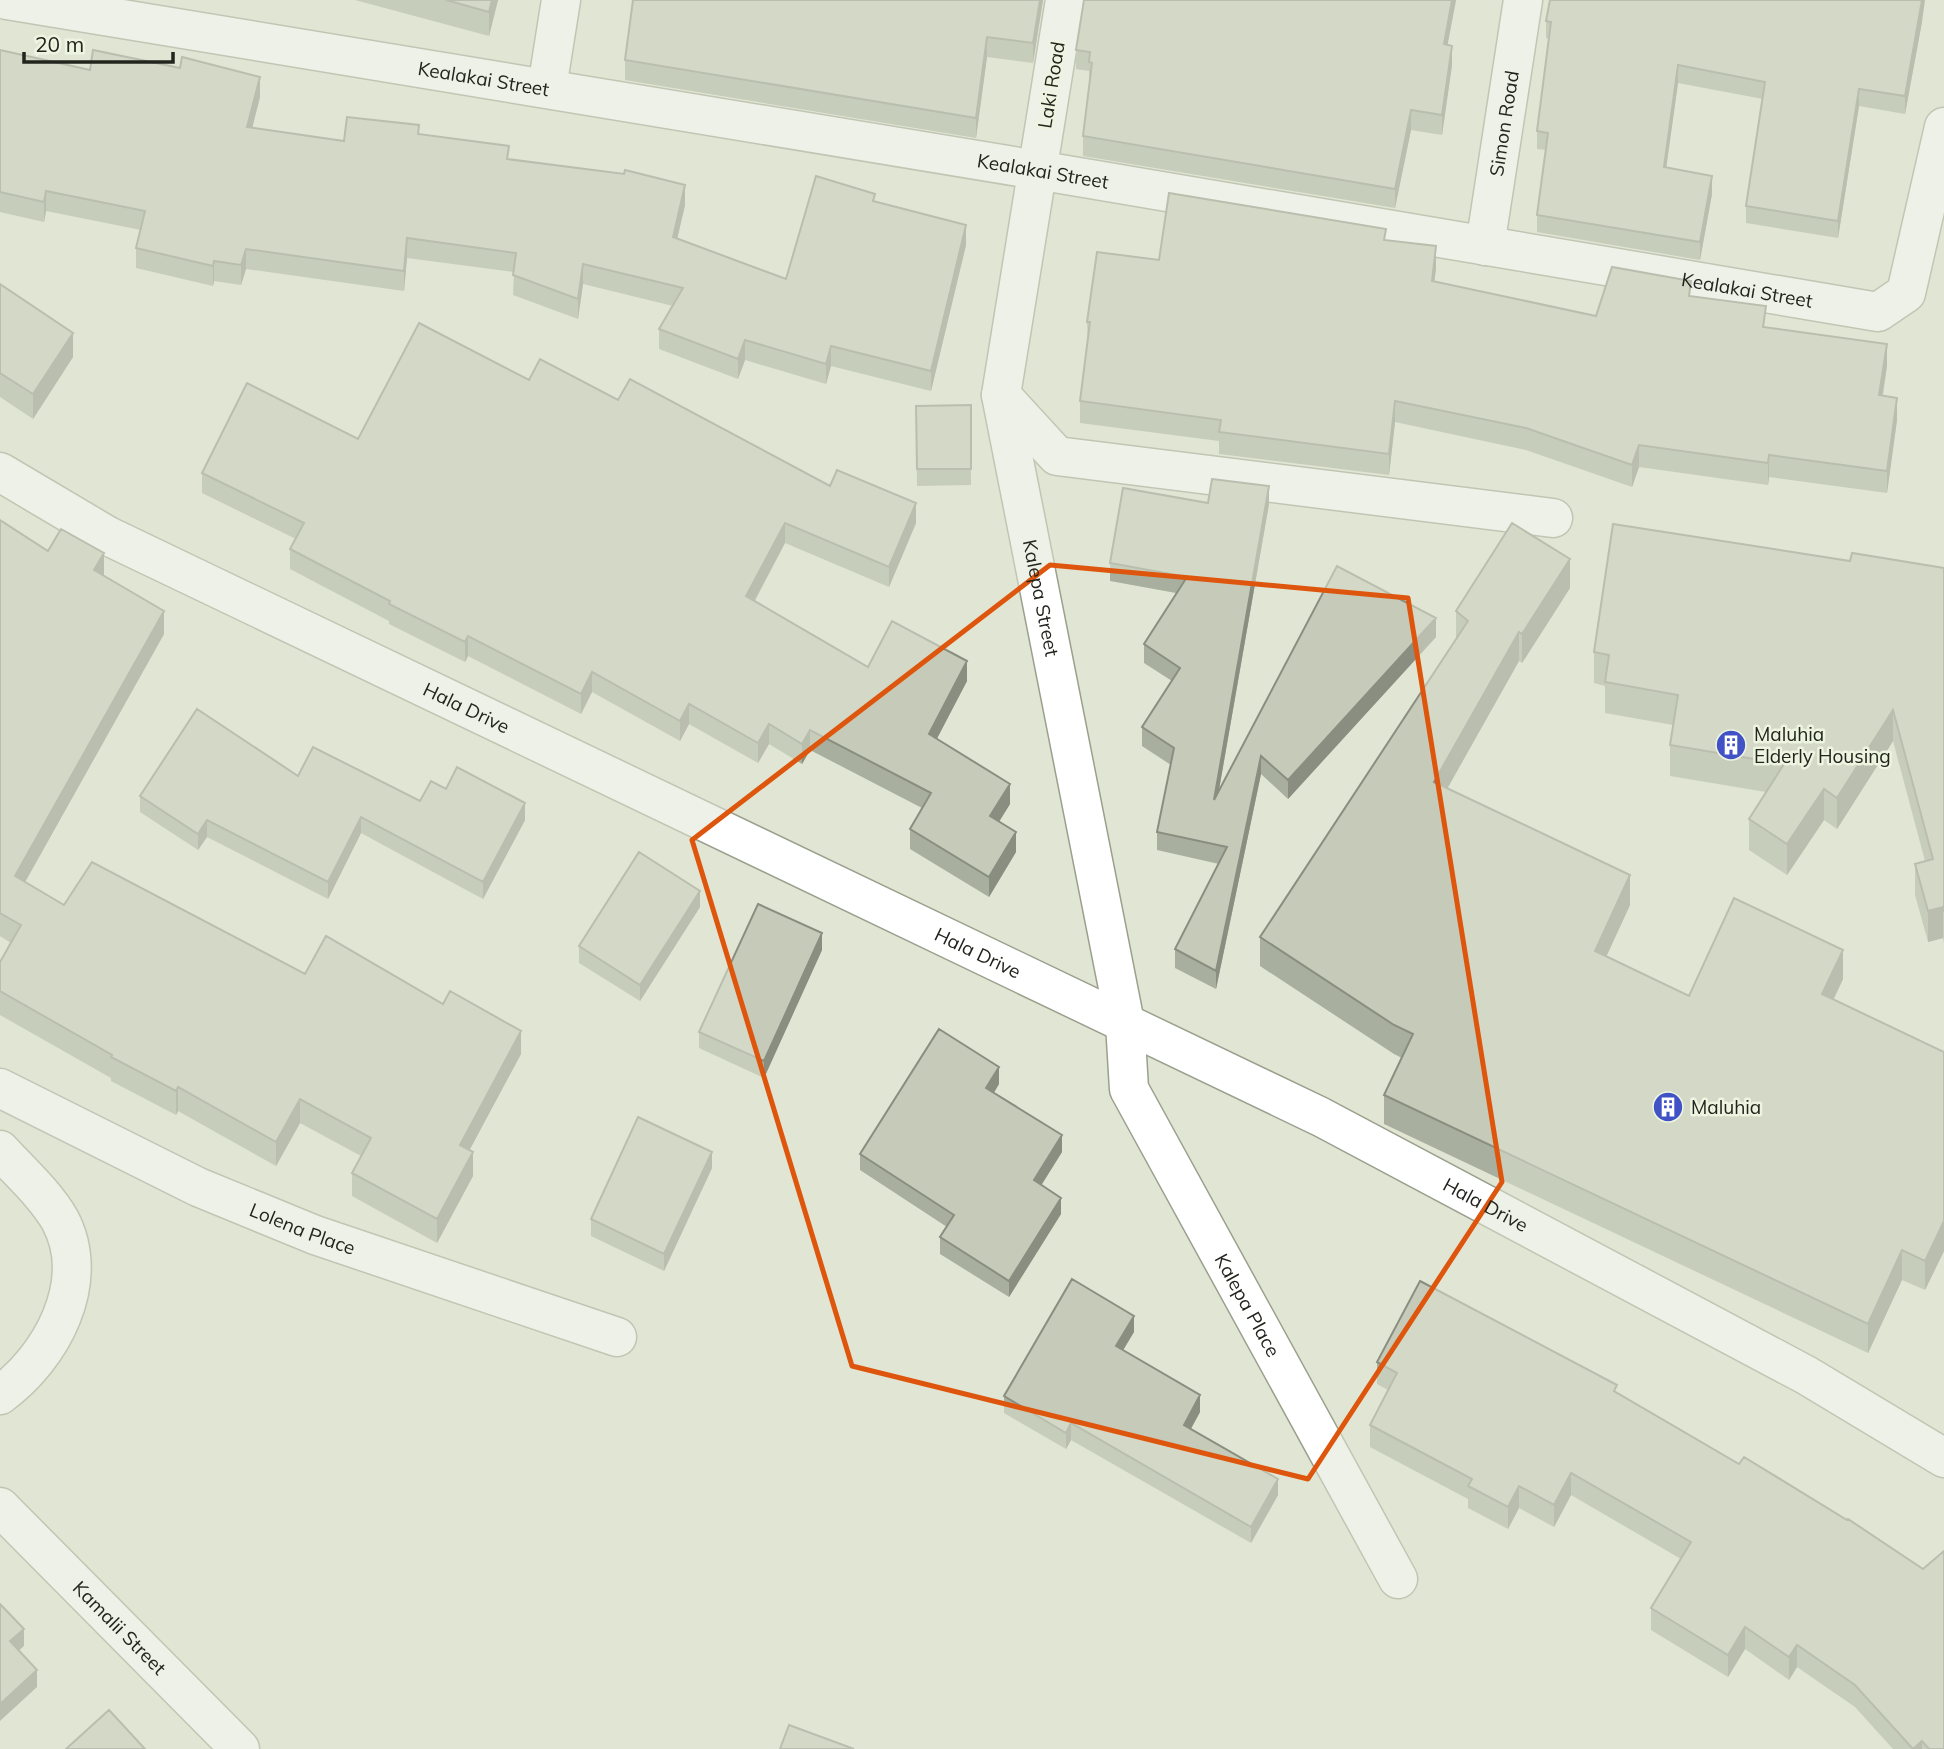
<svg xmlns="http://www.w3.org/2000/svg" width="1944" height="1749" viewBox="0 0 1944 1749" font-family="Mulish,sans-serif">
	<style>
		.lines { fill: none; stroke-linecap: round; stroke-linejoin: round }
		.street-casing { stroke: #9aa08d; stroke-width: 41 }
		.secondary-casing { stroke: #9aa08d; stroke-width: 41 }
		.street { stroke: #fff; stroke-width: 38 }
		.secondary { stroke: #fff; stroke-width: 38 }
		.wall { fill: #a9af9e }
		.shaded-wall { fill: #8a8e81 }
		.building { fill: #c5cbb8; stroke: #8a8e81; stroke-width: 2 }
		.marked { fill: none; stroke: #de560d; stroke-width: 5; stroke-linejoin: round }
		.labels { text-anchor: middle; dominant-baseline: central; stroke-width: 5; stroke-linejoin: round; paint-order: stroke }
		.street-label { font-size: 19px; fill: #22241d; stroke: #edf4e0 }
		.poi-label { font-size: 19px; fill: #22241d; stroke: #edf4e0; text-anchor: start }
	</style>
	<rect width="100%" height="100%" fill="#e0e6d3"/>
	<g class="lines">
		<g class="street-casing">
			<g id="street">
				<path id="s1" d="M 7,0 L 1037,170 L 1878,312 L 1906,293 L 1944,127"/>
				<path id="s2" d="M 1065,0 L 1001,395 L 1125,1023 L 1129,1089 L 1398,1579"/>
				<path d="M 547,88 L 561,0"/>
				<path id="s3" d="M 1485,246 L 1523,0"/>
				<path d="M 1001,395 L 1057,456 L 1553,518"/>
				<path id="s4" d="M 0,1088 L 198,1187 L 315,1235 L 617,1337"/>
				<path id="s5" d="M 0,1507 L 240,1749"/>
			</g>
		</g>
		<g class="secondary-casing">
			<g id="secondary">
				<path id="s6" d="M 0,472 L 108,536 L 1321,1117 L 1806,1375 L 1944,1458"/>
				<path d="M 0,1150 C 20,1172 45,1194 60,1220 C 93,1282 51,1358 0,1395"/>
			</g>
		</g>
		<use href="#street" class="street"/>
		<use href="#secondary" class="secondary"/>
	</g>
	<path class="wall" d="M 355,0 L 498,0 L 489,36 Z
		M 1043,0 L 1033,63 L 987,57 L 976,138 L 625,80 L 625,60 Z
		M 1084,0 L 1456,0 L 1447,45 L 1452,65 L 1442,135 L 1411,130 L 1395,208 L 1083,156 L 1083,136 L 1090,82 L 1089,82 L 1089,71 L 1076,69 L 1076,50 Z
		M 1546,21 L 1922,22 L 1905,114 L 1859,106 L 1838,238 L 1746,223 L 1746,206 L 1763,99 L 1678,83 L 1666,167 L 1712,194 L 1700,260 L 1537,232 L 1537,215 L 1546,150 L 1537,149 L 1537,131 L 1549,39 L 1546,38 Z
		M 0,50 L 90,70 L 260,97 L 252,128 L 344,141 L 419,134 L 509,159 L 685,205 L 677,239 L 786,279 L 875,202 L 966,245 L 931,391 L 831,366 L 826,384 L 745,360 L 738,379 L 659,349 L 659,329 L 673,306 L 583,284 L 578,319 L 513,295 L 514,272 L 407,258 L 404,291 L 246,269 L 241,285 L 214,281 L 213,286 L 136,268 L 136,248 L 141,230 L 46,211 L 44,222 L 0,212 Z
		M 1386,240 L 1436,268 L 1434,282 L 1596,316 L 1691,296 L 1766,327 L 1887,366 L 1883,395 L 1897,420 L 1887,493 L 1769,477 L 1768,485 L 1639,467 L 1632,487 L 1526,450 L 1395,422 L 1389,475 L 1219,454 L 1219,441 L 1080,423 L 1080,401 L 1088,344 L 1087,322 L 1159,260 Z
		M 0,284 L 73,357 L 33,419 L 0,397 Z
		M 529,380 L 618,400 L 830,486 L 916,523 L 889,587 L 785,543 L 755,601 L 868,667 L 967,681 L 937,738 L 1010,804 L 999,822 L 1016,852 L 989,897 L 910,849 L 910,829 L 922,808 L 810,750 L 802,764 L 769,744 L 758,763 L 689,724 L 680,741 L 592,692 L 581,714 L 468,656 L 465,662 L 389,624 L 389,621 L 290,569 L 290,549 L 296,539 L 202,493 L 202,473 L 358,439 Z
		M 971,405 L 971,485 L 917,486 L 916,406 Z
		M 1208,503 L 1269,504 L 1219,790 L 1337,566 L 1436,637 L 1288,799 L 1261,774 L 1216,989 L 1175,968 L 1175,949 L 1219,864 L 1157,850 L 1157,832 L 1171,765 L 1142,746 L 1142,727 L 1172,681 L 1144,663 L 1144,644 L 1176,593 L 1110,581 L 1110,563 Z
		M 0,520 L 48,551 L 104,576 L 164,634 L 25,882 L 64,905 L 305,974 L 521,1054 L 469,1150 L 473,1176 L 437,1243 L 352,1196 L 352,1173 L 361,1156 L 300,1123 L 276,1166 L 178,1111 L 176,1115 L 111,1081 L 111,1078 L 0,1015 L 0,962 L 11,943 L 0,936 Z
		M 1850,561 L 1944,568 L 1944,943 L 1943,938 L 1928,942 L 1915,895 L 1915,864 L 1925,861 L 1893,741 L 1837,829 L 1824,820 L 1787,875 L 1749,850 L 1749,819 L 1766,792 L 1670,776 L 1670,745 L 1673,725 L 1605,713 L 1605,686 L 1594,683 L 1594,652 Z
		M 1570,588 L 1522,663 L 1519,661 L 1447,789 L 1630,905 L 1606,957 L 1689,996 L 1843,979 L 1833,1000 L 1944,1052 L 1944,1251 L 1925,1290 L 1902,1280 L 1868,1353 L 1384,1124 L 1384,1095 L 1402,1058 L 1394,1054 L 1260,966 L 1260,937 L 1456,639 L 1456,611 Z
		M 298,776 L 420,801 L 446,789 L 525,820 L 483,899 L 361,833 L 328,899 L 207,837 L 198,850 L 140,812 L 140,796 Z
		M 700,907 L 640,1001 L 579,963 L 579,946 Z
		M 822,950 L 764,1078 L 699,1048 L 699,1032 Z
		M 999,1084 L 994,1093 L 1062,1152 L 1041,1185 L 1061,1214 L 1009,1297 L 940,1254 L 940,1237 L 947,1227 L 860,1170 L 860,1154 Z
		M 712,1168 L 664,1271 L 591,1236 L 591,1219 Z
		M 1134,1332 L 1123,1350 L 1200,1412 L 1191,1429 L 1278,1495 L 1251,1543 L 1071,1440 L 1066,1449 L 1004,1413 L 1004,1396 Z
		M 1377,1362 L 1617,1393 L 1944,1749 L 1893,1749 L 1855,1707 L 1797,1667 L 1789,1680 L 1745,1649 L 1728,1677 L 1651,1630 L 1651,1608 L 1681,1559 L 1571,1495 L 1554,1527 L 1519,1508 L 1508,1529 L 1468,1508 L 1468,1499 L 1370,1447 L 1370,1425 L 1388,1390 L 1377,1384 Z"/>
	<path class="shaded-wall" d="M 492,0 L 498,0 L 489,36 L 489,12 Z
		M 1040,0 L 1043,0 L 1033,63 L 1033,43 Z
		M 1452,0 L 1456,0 L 1444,64 L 1444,44 Z
		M 1922,0 L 1925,0 L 1922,22 L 1905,114 L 1905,96 Z
		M 987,37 L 987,57 L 976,138 L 976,118 Z
		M 1452,46 L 1452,65 L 1442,135 L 1442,115 Z
		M 1678,65 L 1678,83 L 1664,184 L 1664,167 Z
		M 260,77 L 260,97 L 247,148 L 247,127 Z
		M 1859,89 L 1859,106 L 1838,238 L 1838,221 Z
		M 1411,110 L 1411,130 L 1395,208 L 1395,189 Z
		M 1712,176 L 1712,194 L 1700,260 L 1700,242 Z
		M 685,185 L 685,205 L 673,257 L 673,237 Z
		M 46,191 L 46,211 L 44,222 L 44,202 Z
		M 966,225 L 966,245 L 931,391 L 931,371 Z
		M 407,238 L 407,258 L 404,291 L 404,271 Z
		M 1436,246 L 1436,268 L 1432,303 L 1432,281 Z
		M 246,249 L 246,269 L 241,285 L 241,265 Z
		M 214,261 L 214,281 L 213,286 L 213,266 Z
		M 583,264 L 583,284 L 578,319 L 578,299 Z
		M 73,333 L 73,357 L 33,419 L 33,394 Z
		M 745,340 L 745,360 L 738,379 L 738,359 Z
		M 1887,344 L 1887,366 L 1879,416 L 1879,395 Z
		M 831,346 L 831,366 L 826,384 L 826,364 Z
		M 1897,398 L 1897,420 L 1887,493 L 1887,471 Z
		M 1395,401 L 1395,422 L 1389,475 L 1389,454 Z
		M 1639,445 L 1639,467 L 1632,487 L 1632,465 Z
		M 1769,455 L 1769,477 L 1768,485 L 1768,463 Z
		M 1269,486 L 1269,504 L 1214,818 L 1214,800 Z
		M 916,503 L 916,523 L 889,587 L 889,567 Z
		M 785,523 L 785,543 L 746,616 L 746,596 Z
		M 104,553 L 104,577 L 94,570 Z
		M 1570,559 L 1570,588 L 1522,663 L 1522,634 Z
		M 164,611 L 164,634 L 15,900 L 15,876 Z
		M 1436,618 L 1436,637 L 1288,799 L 1288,780 Z
		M 1519,632 L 1519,661 L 1434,812 L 1434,782 Z
		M 468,636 L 468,656 L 465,662 L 465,642 Z
		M 967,661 L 967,681 L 929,754 L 929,734 Z
		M 592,672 L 592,692 L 581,714 L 581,694 Z
		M 689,704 L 689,724 L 680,741 L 680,721 Z
		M 1893,710 L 1893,741 L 1837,829 L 1837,798 Z
		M 769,724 L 769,744 L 758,763 L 758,743 Z
		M 810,730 L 810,750 L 802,764 L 802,744 Z
		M 1261,756 L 1261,774 L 1216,989 L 1216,971 Z
		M 1010,784 L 1010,804 L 990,836 L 990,816 Z
		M 1824,789 L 1824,820 L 1787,875 L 1787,844 Z
		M 525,803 L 525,820 L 483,899 L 483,882 Z
		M 361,817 L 361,833 L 328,899 L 328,882 Z
		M 207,820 L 207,837 L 198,850 L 198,834 Z
		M 1016,832 L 1016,852 L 989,897 L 989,877 Z
		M 1630,875 L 1630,905 L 1595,981 L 1595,951 Z
		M 700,891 L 700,907 L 640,1001 L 640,985 Z
		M 1943,907 L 1943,938 L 1928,942 L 1928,911 Z
		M 822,933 L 822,950 L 764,1078 L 764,1061 Z
		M 1843,950 L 1843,979 L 1822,1024 L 1822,994 Z
		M 521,1031 L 521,1054 L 460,1168 L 460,1145 Z
		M 999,1067 L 999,1084 L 986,1105 L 986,1088 Z
		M 178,1087 L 178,1111 L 176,1115 L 176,1091 Z
		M 300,1099 L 300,1123 L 276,1166 L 276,1142 Z
		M 1062,1135 L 1062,1152 L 1034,1197 L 1034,1180 Z
		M 473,1152 L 473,1176 L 437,1243 L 437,1219 Z
		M 712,1152 L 712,1168 L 664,1271 L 664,1254 Z
		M 1061,1198 L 1061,1214 L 1009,1297 L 1009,1281 Z
		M 1944,1221 L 1944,1251 L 1925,1290 L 1925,1261 Z
		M 1902,1250 L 1902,1280 L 1868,1353 L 1868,1324 Z
		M 1134,1316 L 1134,1332 L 1116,1362 L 1116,1346 Z
		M 1200,1395 L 1200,1412 L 1184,1441 L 1184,1425 Z
		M 1071,1423 L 1071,1440 L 1066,1449 L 1066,1433 Z
		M 1571,1473 L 1571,1495 L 1554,1527 L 1554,1505 Z
		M 1278,1479 L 1278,1495 L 1251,1543 L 1251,1527 Z
		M 1519,1486 L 1519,1508 L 1508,1529 L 1508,1507 Z
		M 1745,1627 L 1745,1649 L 1728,1677 L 1728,1655 Z
		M 24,1629 L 24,1646 L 10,1658 L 10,1641 Z
		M 1797,1645 L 1797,1667 L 1789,1680 L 1789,1657 Z
		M 37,1670 L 37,1687 L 0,1721 L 0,1704 Z
		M 1922,1741 L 1922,1749 L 1913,1749 Z"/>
	<path class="building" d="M 446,0 L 492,0 L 489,12 Z
		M 633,0 L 1040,0 L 1033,43 L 987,37 L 976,118 L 625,60 Z
		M 1084,0 L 1452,0 L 1444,44 L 1452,46 L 1442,115 L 1411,110 L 1395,189 L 1083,136 L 1092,63 L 1089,62 L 1090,52 L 1076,50 Z
		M 1550,0 L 1922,0 L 1905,96 L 1859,89 L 1838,221 L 1746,206 L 1765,82 L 1678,65 L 1664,167 L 1712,176 L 1700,242 L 1537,215 L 1548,133 L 1537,131 L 1551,22 L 1546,21 Z
		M 0,50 L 90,70 L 93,50 L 180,68 L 182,57 L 260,77 L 247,127 L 344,141 L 347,117 L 419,125 L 418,134 L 509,146 L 507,159 L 624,174 L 625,170 L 685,185 L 673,237 L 786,279 L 816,176 L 875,194 L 873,201 L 966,225 L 931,371 L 831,346 L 826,364 L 745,340 L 738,359 L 659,329 L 683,288 L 583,264 L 578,299 L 513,275 L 516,253 L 407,238 L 404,271 L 246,249 L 241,265 L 214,261 L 213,266 L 136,248 L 145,211 L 46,191 L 44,202 L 0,192 Z
		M 1169,193 L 1386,229 L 1384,240 L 1436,246 L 1432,281 L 1596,316 L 1612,267 L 1691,281 L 1689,296 L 1766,306 L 1763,327 L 1887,344 L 1879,395 L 1897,398 L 1887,471 L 1769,455 L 1768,463 L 1639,445 L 1632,465 L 1526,428 L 1395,401 L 1389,454 L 1219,432 L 1221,420 L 1080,401 L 1090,322 L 1087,322 L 1097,252 L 1159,260 Z
		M 0,284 L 73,333 L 33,394 L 0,373 Z
		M 419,323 L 529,380 L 540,359 L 618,400 L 630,379 L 830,486 L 837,470 L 916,503 L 889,567 L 785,523 L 746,596 L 868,667 L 892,621 L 967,661 L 929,734 L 1010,784 L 990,816 L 1016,832 L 989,877 L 910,829 L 931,793 L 810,730 L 802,744 L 769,724 L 758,743 L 689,704 L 680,721 L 592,672 L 581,694 L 468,636 L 465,642 L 389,604 L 390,601 L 290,549 L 304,523 L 202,473 L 247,383 L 358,439 Z
		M 971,405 L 971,469 L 917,469 L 916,406 Z
		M 1212,479 L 1269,486 L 1214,800 L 1337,566 L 1436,618 L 1288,780 L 1261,756 L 1216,971 L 1175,949 L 1227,847 L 1157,832 L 1174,748 L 1142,727 L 1180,668 L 1144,644 L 1187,577 L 1110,563 L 1123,488 L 1208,503 Z
		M 0,520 L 48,551 L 61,529 L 104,553 L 94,570 L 164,611 L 15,876 L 64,905 L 92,862 L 305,974 L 326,936 L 443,1004 L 450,991 L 521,1031 L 460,1145 L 473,1152 L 437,1219 L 352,1173 L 371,1138 L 300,1099 L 276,1142 L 178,1087 L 176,1091 L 111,1057 L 112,1055 L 0,991 L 0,962 L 21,925 L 0,913 Z
		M 1512,523 L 1570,559 L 1522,634 L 1519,632 L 1434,782 L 1630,875 L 1595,951 L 1689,996 L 1734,898 L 1843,950 L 1822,994 L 1944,1052 L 1944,1221 L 1925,1261 L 1902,1250 L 1868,1324 L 1384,1095 L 1413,1034 L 1394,1025 L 1260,937 L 1468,621 L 1456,611 Z
		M 1613,524 L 1850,561 L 1852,553 L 1944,568 L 1944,912 L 1943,907 L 1928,911 L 1915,864 L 1933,859 L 1893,710 L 1837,798 L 1824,789 L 1787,844 L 1749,819 L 1784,764 L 1670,745 L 1678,695 L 1605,682 L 1609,655 L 1594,652 Z
		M 197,709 L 298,776 L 313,747 L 420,801 L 431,781 L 446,789 L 457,767 L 525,803 L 483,882 L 361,817 L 328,882 L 207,820 L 198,834 L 140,796 Z
		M 639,852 L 700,891 L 640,985 L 579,946 Z
		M 758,904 L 822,933 L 764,1061 L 699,1032 Z
		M 939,1029 L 999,1067 L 986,1088 L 1062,1135 L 1034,1180 L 1061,1198 L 1009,1281 L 940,1237 L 954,1215 L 860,1154 Z
		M 638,1117 L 712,1152 L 664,1254 L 591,1219 Z
		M 1072,1279 L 1134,1316 L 1116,1346 L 1200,1395 L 1184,1425 L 1278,1479 L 1251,1527 L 1071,1423 L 1066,1433 L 1004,1396 Z
		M 1420,1281 L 1617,1385 L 1614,1391 L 1739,1464 L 1744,1457 L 1847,1520 L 1848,1519 L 1923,1569 L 1944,1551 L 1944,1749 L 1929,1749 L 1922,1741 L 1913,1749 L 1855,1685 L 1797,1645 L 1789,1657 L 1745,1627 L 1728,1655 L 1651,1608 L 1691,1542 L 1571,1473 L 1554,1505 L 1519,1486 L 1508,1507 L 1468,1486 L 1472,1479 L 1370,1425 L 1397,1373 L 1377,1362 Z
		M 0,1604 L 24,1629 L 10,1641 L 37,1670 L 0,1704 Z
		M 109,1710 L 145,1749 L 66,1749 Z
		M 789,1725 L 854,1749 L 780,1749 Z"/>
	<path d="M0 0H1944V1749H0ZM 1050,565 L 1408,598 L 1502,1182 L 1308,1479 L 852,1366 L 692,840 Z" fill="#e0e6d3" fill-opacity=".55" fill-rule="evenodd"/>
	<path class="marked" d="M 1050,565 L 1408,598 L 1502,1182 L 1308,1479 L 852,1366 L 692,840 Z"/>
	<defs>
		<g id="building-disc" transform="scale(1.575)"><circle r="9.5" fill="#4052c5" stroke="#edf4e0"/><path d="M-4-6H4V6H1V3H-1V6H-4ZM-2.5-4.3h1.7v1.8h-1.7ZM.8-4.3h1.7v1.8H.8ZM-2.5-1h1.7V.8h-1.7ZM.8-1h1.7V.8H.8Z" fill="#fff"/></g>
	</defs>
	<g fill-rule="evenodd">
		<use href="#building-disc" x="1731" y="745"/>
		<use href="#building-disc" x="1668" y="1107"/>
	</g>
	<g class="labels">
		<g class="street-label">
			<text stroke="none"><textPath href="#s1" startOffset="483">Kealakai Street</textPath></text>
			<text transform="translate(1051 85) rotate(-81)">Laki Road</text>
			<text stroke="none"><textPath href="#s3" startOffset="124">Simon Road</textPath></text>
			<text stroke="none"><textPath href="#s1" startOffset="1050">Kealakai Street</textPath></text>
			<text stroke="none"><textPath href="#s1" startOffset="1764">Kealakai Street</textPath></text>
			<text stroke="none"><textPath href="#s2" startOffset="607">Kalepa Street</textPath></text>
			<text stroke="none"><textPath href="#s6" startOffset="523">Hala Drive</textPath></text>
			<text stroke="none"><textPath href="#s6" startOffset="1090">Hala Drive</textPath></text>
			<text stroke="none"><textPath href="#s6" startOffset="1657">Hala Drive</textPath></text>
			<text stroke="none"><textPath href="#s4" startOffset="334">Lolena Place</textPath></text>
			<text stroke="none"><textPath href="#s2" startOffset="1353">Kalepa Place</textPath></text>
			<text stroke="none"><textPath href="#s5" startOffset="170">Kamalii Street</textPath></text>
		</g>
		<g class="poi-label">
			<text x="1754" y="734">Maluhia<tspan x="1754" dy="22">Elderly Housing</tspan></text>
			<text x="1691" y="1107">Maluhia</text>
		</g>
	</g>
	<path d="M24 52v10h149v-10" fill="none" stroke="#22241d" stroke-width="3.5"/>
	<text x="35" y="52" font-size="21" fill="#22241d" stroke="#edf4e0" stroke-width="5" paint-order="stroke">20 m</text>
</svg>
